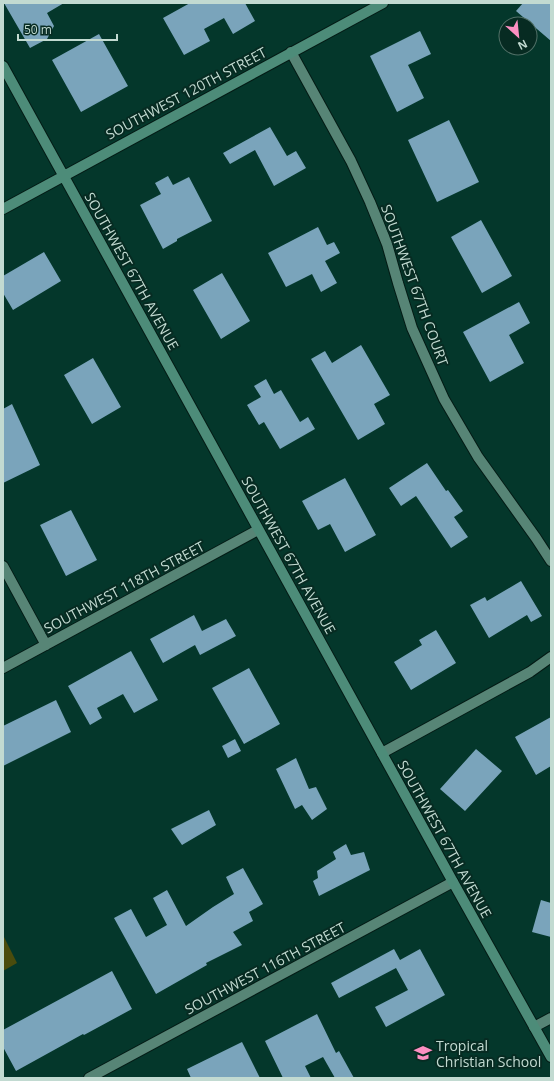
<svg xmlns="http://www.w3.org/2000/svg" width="554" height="1081" viewBox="0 0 554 1081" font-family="'Open Sans',sans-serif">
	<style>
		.green { fill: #4a4c0d }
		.building { fill: #7aa4bb }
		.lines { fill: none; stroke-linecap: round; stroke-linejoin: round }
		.street-casing { stroke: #041b15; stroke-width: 12 }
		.secondary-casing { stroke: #041b15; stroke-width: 12 }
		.street { stroke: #578576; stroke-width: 10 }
		.secondary { stroke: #4d8c79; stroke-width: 10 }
		.labels { text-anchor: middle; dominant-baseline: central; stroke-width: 4; stroke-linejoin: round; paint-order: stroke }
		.street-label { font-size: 14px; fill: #c2dad1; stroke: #072b22 }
		.poi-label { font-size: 14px; fill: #c2dad1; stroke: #072b22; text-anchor: start }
	</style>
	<rect width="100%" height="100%" fill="#04372b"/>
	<path class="green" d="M 3,935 L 17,963 L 3,971 Z"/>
	<path class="building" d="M 4,3 L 64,3 L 47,13 L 54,26 L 47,39 L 30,48 Z
		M 190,3 L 245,3 L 255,21 L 233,34 L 224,18 L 204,29 L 210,41 L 184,55 L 163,18 Z
		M 523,3 L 551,3 L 551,41 L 516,11 Z
		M 420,31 L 431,54 L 408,65 L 424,98 L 397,112 L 370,56 Z
		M 99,34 L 128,86 L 81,112 L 52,60 Z
		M 449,120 L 479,182 L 437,202 L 408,140 Z
		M 270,127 L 287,156 L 296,151 L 306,168 L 274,186 L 255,150 L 230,164 L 223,153 Z
		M 168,176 L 173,185 L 189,177 L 212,221 L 177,239 L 177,241 L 163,249 L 140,205 L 161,194 L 155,183 Z
		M 481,220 L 512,276 L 482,293 L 451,237 Z
		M 318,227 L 327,245 L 334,242 L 340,253 L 325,261 L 337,283 L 321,292 L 312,274 L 286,287 L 268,253 Z
		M 44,252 L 61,281 L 13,310 L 3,293 L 3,276 Z
		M 222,273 L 250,321 L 221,339 L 193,290 Z
		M 519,302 L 530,323 L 509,335 L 524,363 L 490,382 L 463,332 Z
		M 361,345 L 390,395 L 374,404 L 385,424 L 358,440 L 311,359 L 325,351 L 332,363 Z
		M 93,358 L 121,407 L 92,424 L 64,375 Z
		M 266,379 L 274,394 L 281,390 L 300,422 L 308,417 L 315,429 L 280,449 L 264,422 L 259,425 L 247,405 L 261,397 L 254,386 Z
		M 12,404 L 40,465 L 3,483 L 3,409 Z
		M 427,463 L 446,491 L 448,490 L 463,511 L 454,517 L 468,537 L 451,548 L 416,496 L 401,506 L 389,488 Z
		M 345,478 L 376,535 L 345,552 L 330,524 L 318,530 L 302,501 Z
		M 71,510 L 97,560 L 66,576 L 40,525 Z
		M 521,581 L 542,616 L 531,622 L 527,615 L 489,638 L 470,605 L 485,597 L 487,601 Z
		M 194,615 L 202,631 L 226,619 L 236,636 L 200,655 L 195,645 L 163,663 L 150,639 Z
		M 436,630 L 456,663 L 411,690 L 394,662 L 422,645 L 419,640 Z
		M 131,651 L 158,700 L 134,713 L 123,694 L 97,708 L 102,718 L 90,725 L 68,686 Z
		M 249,668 L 280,724 L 244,744 L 212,688 Z
		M 56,700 L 71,732 L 3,766 L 3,726 Z
		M 551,717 L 551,766 L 536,775 L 515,737 Z
		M 235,739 L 241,751 L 228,758 L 222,746 Z
		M 476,749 L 502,771 L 465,811 L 440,789 Z
		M 296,758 L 309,789 L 316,787 L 327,809 L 312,820 L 302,805 L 295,809 L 276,769 Z
		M 209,810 L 216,825 L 182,845 L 171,829 Z
		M 346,844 L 351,855 L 364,852 L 370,870 L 319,896 L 313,881 L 318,878 L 317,871 L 336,859 L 333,852 Z
		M 243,868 L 263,904 L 249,912 L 253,921 L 233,932 L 242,945 L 206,963 L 207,965 L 156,994 L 114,918 L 131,909 L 146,937 L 167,925 L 153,898 L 167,890 L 186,926 L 213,907 L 234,894 L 226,877 Z
		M 541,900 L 551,903 L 551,937 L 532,932 Z
		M 394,949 L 400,960 L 420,949 L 445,995 L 386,1027 L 375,1007 L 408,990 L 396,968 L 339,998 L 331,983 Z
		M 112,971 L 132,1009 L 84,1035 L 83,1034 L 16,1071 L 3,1047 L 3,1030 Z
		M 317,1014 L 336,1053 L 339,1051 L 354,1078 L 335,1078 L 323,1057 L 305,1066 L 311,1078 L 283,1078 L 265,1041 Z
		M 242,1042 L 260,1078 L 191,1078 L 187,1069 Z"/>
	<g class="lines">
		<g class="street-casing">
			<path id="street" d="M 291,52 L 351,161 L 370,202 L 387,244 L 398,283 L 412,328 L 444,399 L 478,457 L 536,538 L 551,561
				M 3,566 L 46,645
				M 3,668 L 258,530
				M 382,753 L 530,672 L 551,657
				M 534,1027 L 551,1018
				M 89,1078 L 453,882"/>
		</g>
		<g class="secondary-casing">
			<path id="secondary" d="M 3,66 L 453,882 L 551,1057
				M 3,209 L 383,3"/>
		</g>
		<use href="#street" class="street"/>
		<use href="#secondary" class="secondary"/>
	</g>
	<defs>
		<g id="school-bare" transform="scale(1.38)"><path d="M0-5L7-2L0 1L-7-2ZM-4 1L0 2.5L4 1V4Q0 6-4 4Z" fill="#fc8fc2" stroke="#072b22" stroke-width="2.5" paint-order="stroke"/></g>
	</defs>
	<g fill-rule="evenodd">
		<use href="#school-bare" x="423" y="1053"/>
	</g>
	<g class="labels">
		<g class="street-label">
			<text transform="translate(186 93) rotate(-28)">SOUTHWEST 120TH STREET</text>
			<text transform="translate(132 271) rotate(61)">SOUTHWEST 67TH AVENUE</text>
			<text transform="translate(415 285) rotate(70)">SOUTHWEST 67TH COURT</text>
			<text transform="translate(289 555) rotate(61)">SOUTHWEST 67TH AVENUE</text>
			<text transform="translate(124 587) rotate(-28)">SOUTHWEST 118TH STREET</text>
			<text transform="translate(445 839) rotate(61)">SOUTHWEST 67TH AVENUE</text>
			<text transform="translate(265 968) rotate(-28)">SOUTHWEST 116TH STREET</text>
		</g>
		<g class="poi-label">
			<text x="436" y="1045">Tropical<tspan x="436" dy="16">Christian School</tspan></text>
		</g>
	</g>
	<rect width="554" height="1081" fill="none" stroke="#c2dad1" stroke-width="8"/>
	<g transform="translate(518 36) rotate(153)"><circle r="19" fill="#072b22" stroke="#527168"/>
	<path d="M0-3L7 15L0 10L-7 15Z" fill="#fc8fc2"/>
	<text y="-6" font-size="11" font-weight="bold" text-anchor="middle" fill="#c2dad1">N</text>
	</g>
	<path d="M18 34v6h99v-6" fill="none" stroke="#c2dad1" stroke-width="2"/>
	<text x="24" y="34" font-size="12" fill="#c2dad1" stroke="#072b22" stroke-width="3" paint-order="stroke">50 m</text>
</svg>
